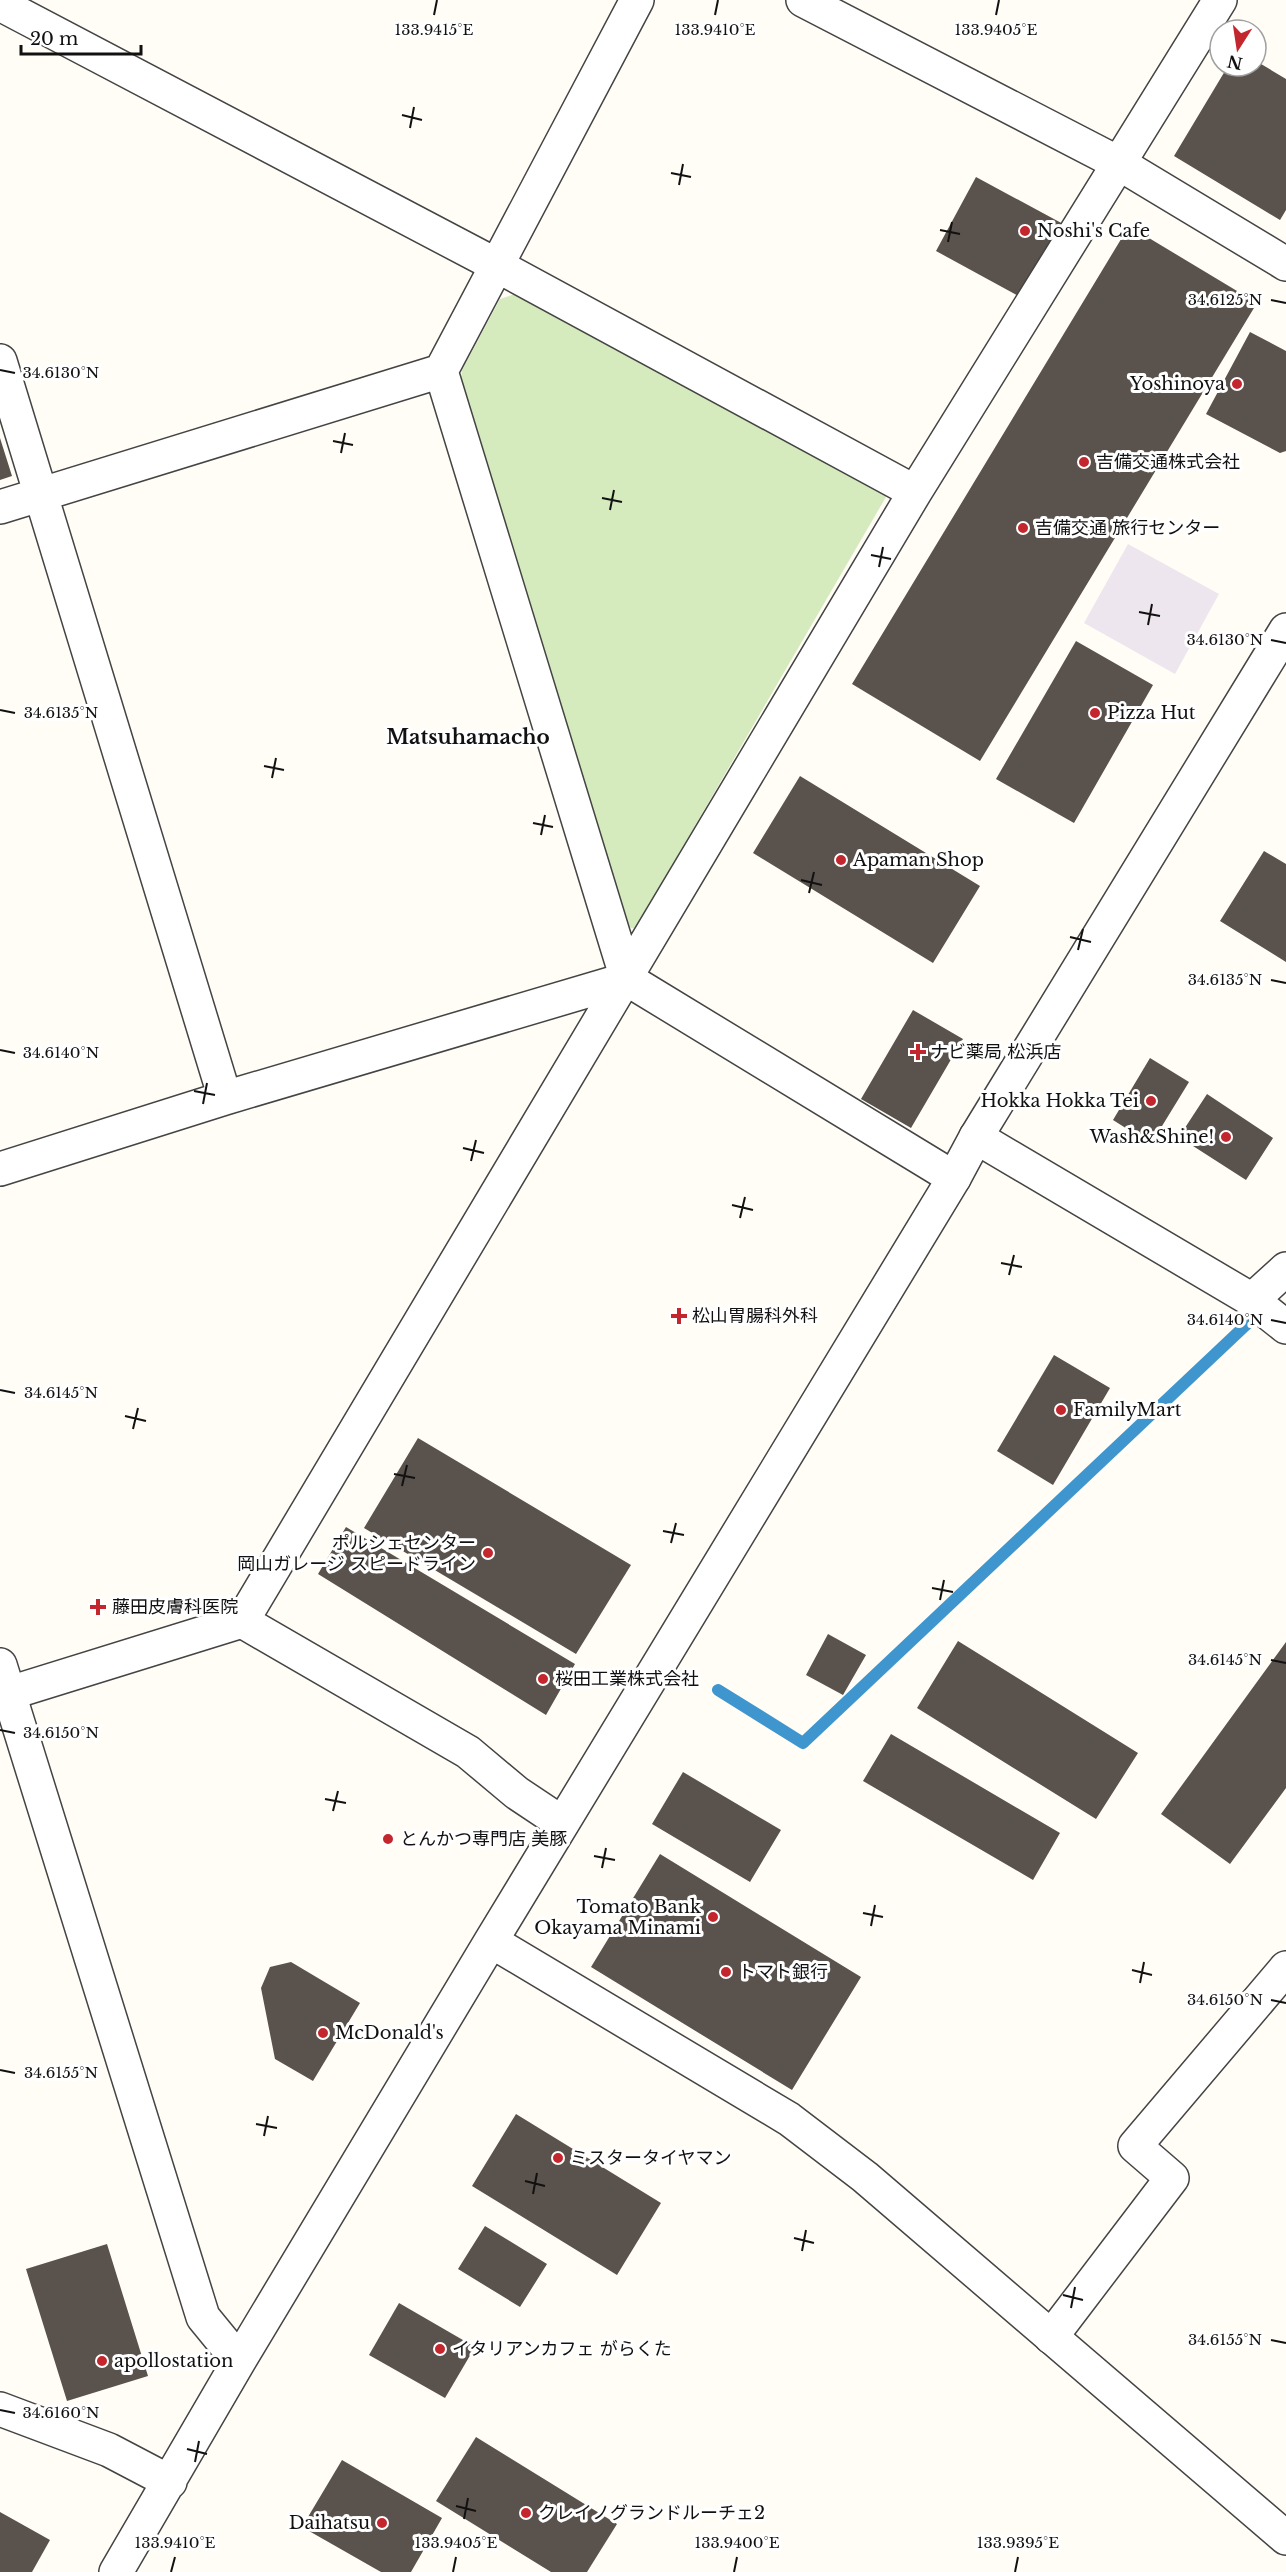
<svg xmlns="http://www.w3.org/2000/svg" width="1286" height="2572" viewBox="0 0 1286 2572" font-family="'Libre Baskerville','Noto Sans JP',serif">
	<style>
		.industrial { fill: #eee6ef }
		.green { fill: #d5ebbd }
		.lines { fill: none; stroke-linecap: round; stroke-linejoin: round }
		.stream { stroke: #3f96cf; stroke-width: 12 }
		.building { fill: #5a524d }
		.minor-casing { stroke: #444; stroke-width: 36 }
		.tertiary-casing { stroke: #444; stroke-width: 36 }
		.minor { stroke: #fff; stroke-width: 33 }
		.tertiary { stroke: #fff; stroke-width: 33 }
		.ticks { fill: none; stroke: #111; stroke-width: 2 }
		.poi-dot { fill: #c4262e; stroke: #fff; stroke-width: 2 }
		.labels { text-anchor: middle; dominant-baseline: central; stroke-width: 6; stroke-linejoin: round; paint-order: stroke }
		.poi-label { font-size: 18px; fill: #111; stroke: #fff; text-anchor: start }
		.neighbourhood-label { font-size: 20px; font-weight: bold; fill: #111; stroke: #fff }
		.ticks-label { font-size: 15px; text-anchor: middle; fill: #111; stroke: #fff; stroke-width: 6; stroke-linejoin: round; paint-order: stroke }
	</style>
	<rect width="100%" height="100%" fill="#fffdf5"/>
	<path class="industrial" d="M 1128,544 L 1219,594 L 1175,674 L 1084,623 Z"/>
	<path class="green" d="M 515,294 L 890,490 L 635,929 L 625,926 L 460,386 L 462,370 L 500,299 Z"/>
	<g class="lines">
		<path class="stream" d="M 718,1690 L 803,1743 L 1248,1323"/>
	</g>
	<path class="building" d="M 1256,61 L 1286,79 L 1286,210 L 1280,220 L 1174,156 L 1228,66 L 1256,66 Z
		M 976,177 L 1065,225 L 1024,299 L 936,251 Z
		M 1129,226 L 1257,303 L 980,761 L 852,684 Z
		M 1250,332 L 1286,351 L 1286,451 L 1280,453 L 1206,414 Z
		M 0,438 L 12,476 L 0,480 Z
		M 1076,641 L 1153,685 L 1074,823 L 996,779 Z
		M 800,776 L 980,886 L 933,963 L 753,853 Z
		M 1264,851 L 1286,864 L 1286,962 L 1220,921 Z
		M 913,1010 L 963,1039 L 911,1128 L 861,1099 Z
		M 1150,1058 L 1189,1082 L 1151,1144 L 1113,1120 Z
		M 1207,1094 L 1273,1138 L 1246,1180 L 1179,1137 Z
		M 1054,1355 L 1110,1388 L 1053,1485 L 997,1451 Z
		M 418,1438 L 631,1565 L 576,1654 L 364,1528 Z
		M 346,1527 L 575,1664 L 546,1715 L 318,1574 Z
		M 828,1634 L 866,1655 L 843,1695 L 806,1675 Z
		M 958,1641 L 1138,1753 L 1096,1819 L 917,1708 Z
		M 1286,1642 L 1286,1788 L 1230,1864 L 1161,1814 Z
		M 891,1734 L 1060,1833 L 1033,1880 L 863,1781 Z
		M 683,1772 L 781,1830 L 750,1882 L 652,1824 Z
		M 660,1854 L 861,1977 L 792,2090 L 591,1967 Z
		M 291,1962 L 360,2003 L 313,2081 L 275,2059 L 261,1988 L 270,1967 Z
		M 516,2114 L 661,2203 L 617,2275 L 472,2186 Z
		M 485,2226 L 547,2264 L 520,2307 L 458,2269 Z
		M 107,2244 L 148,2376 L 67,2401 L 26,2269 Z
		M 399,2303 L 475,2347 L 445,2398 L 369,2355 Z
		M 476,2437 L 617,2524 L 587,2572 L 551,2572 L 436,2501 Z
		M 342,2460 L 442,2518 L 411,2572 L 381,2572 L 302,2527 Z
		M 0,2512 L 50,2540 L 32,2572 L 0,2572 Z"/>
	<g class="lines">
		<g class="minor-casing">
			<path id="minor" d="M 0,4 L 498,266 L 915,492
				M 0,361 L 225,1098
				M 441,371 L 627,979 L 954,1178
				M 0,507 L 441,371 L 637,0
				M 976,1137 L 1252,1300 L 1286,1327
				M 0,1169 L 225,1098 L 627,979
				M 1252,1300 L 1286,1269
				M 242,1621 L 468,1752 L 517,1793 L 562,1823
				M 0,1696 L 242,1621 L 915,492 L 1220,0
				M 1051,2337 L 1172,2178 L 1135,2146 L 1286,1968"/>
		</g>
		<g class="tertiary-casing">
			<path id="tertiary" d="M 803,0 L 1120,164 L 1286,264
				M 0,1665 L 203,2317 L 239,2361
				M 491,1941 L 789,2119 L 865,2177 L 1286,2538
				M 0,2409 L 109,2450 L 170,2482
				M 116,2572 L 239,2361 L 491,1941 L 954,1178 L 976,1137 L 1286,630"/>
		</g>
		<use href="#minor" class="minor"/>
		<use href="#tertiary" class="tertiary"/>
	</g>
	<path class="ticks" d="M 434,15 L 437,0M 715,15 L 718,0M 996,15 L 999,0M 402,115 L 422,120M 410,128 L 414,107M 671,173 L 691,177M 679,185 L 683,164M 940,230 L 960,234M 948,242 L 952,222M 1271,300 L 1286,303M 0,370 L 15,373M 333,441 L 353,445M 341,453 L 345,433M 602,498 L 622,502M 610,510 L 614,490M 871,555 L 891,559M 879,567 L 883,547M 1139,612 L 1160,616M 1148,625 L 1152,604M 1271,640 L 1286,643M 0,710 L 15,713M 264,766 L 284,770M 272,778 L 276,758M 533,823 L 553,827M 541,835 L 545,815M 801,880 L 822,885M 809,893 L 814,872M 1070,937 L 1091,942M 1078,950 L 1083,929M 1271,980 L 1286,983M 0,1050 L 15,1053M 194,1091 L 215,1095M 203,1104 L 207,1083M 463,1148 L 484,1153M 471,1161 L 476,1140M 732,1205 L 753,1210M 740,1218 L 745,1197M 1001,1263 L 1022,1267M 1009,1275 L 1014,1255M 1271,1320 L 1286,1323M 0,1390 L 15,1393M 125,1416 L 146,1421M 133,1429 L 138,1408M 394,1474 L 415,1478M 402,1486 L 407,1465M 663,1531 L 684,1535M 671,1543 L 676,1523M 932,1588 L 953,1592M 940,1600 L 944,1580M 1271,1660 L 1286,1663M 0,1730 L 15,1733M 325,1799 L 346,1803M 333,1811 L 338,1791M 594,1856 L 615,1860M 602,1868 L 606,1848M 863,1913 L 883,1917M 871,1926 L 875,1905M 1132,1970 L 1152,1975M 1140,1983 L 1144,1962M 1271,2000 L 1286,2003M 0,2070 L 15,2073M 256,2124 L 277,2128M 264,2136 L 268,2116M 525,2181 L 545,2186M 533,2194 L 537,2173M 794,2238 L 814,2243M 802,2251 L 806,2230M 1063,2295 L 1083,2300M 1071,2308 L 1075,2287M 1271,2340 L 1286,2343M 0,2410 L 15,2413M 187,2449 L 207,2454M 195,2462 L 199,2441M 456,2506 L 476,2511M 464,2519 L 468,2498M 171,2572 L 175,2557M 453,2572 L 456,2557M 734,2572 L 737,2557M 1015,2572 L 1018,2557"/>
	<g class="poi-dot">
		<circle cx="1025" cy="231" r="6"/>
		<circle cx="1237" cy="384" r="6"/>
		<circle cx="1084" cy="462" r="6"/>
		<circle cx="1023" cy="528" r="6"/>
		<circle cx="1095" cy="713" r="6"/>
		<circle cx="841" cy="860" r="6"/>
		<path d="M915 1043h6v6h6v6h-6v6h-6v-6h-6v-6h6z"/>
		<circle cx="1151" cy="1101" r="6"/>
		<circle cx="1226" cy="1137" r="6"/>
		<path d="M676 1307h6v6h6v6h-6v6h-6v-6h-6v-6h6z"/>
		<circle cx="1061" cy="1410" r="6"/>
		<circle cx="488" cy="1553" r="6"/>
		<path d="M95 1598h6v6h6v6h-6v6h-6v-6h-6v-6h6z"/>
		<circle cx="543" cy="1679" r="6"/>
		<circle cx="388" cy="1839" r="6"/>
		<circle cx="713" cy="1917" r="6"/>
		<circle cx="726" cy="1972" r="6"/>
		<circle cx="323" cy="2033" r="6"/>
		<circle cx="558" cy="2158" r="6"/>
		<circle cx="440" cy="2349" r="6"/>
		<circle cx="102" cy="2361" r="6"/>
		<circle cx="526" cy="2513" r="6"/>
		<circle cx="382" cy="2523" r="6"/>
	</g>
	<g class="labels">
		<g class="poi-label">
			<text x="1037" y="231">Noshi's Cafe</text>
			<text x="1225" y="384" text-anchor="end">Yoshinoya</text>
			<text x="1096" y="462">吉備交通株式会社</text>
			<text x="1035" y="528">吉備交通 旅行センター</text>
			<text x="1107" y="713">Pizza Hut</text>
			<text x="853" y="860">Apaman Shop</text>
			<text x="930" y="1052">ナビ薬局 松浜店</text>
			<text x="1139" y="1101" text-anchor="end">Hokka Hokka Tei</text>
			<text x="1214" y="1137" text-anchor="end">Wash&amp;Shine!</text>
			<text x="692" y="1316">松山胃腸科外科</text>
			<text x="1073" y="1410">FamilyMart</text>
			<text x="476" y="1543" text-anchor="end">ポルシェセンター<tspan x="476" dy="21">岡山ガレージ スピードライン</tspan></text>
			<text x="112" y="1607">藤田皮膚科医院</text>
			<text x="555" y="1679">桜田工業株式会社</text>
			<text x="400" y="1839">とんかつ専門店 美豚</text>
			<text x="701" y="1907" text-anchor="end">Tomato Bank<tspan x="701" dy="21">Okayama Minami</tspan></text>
			<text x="738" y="1972">トマト銀行</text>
			<text x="335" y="2033">McDonald's</text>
			<text x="570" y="2158">ミスタータイヤマン</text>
			<text x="452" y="2349">イタリアンカフェ がらくた</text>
			<text x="114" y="2361">apollostation</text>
			<text x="538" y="2513">クレイノグランドルーチェ2</text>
			<text x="370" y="2523" text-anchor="end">Daihatsu</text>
		</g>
		<g class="neighbourhood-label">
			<text x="468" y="737">Matsuhamacho</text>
		</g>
	</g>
	<g class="ticks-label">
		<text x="434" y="35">133.9415°E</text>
		<text x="715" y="35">133.9410°E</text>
		<text x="996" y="35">133.9405°E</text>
		<text x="1225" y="305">34.6125°N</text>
		<text x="61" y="378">34.6130°N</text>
		<text x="1225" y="645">34.6130°N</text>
		<text x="61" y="718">34.6135°N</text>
		<text x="1225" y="985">34.6135°N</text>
		<text x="61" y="1058">34.6140°N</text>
		<text x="1225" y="1325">34.6140°N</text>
		<text x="61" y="1398">34.6145°N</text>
		<text x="1225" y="1665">34.6145°N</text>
		<text x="61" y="1738">34.6150°N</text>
		<text x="1225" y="2005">34.6150°N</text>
		<text x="61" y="2078">34.6155°N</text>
		<text x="1225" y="2345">34.6155°N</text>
		<text x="61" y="2418">34.6160°N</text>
		<text x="175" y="2548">133.9410°E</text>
		<text x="456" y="2548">133.9405°E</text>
		<text x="737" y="2548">133.9400°E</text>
		<text x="1018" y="2548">133.9395°E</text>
	</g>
	<g transform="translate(1238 48) rotate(192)"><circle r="28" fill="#ffffff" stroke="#a0a0a0" stroke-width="1.5"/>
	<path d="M0-4.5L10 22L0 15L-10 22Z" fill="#c4262e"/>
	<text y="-9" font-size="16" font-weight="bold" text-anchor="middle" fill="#111111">N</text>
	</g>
	<path d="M21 45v9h120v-9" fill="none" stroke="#111111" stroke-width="3"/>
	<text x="30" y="45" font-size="18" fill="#111111" stroke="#ffffff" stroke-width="4.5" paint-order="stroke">20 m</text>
</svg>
